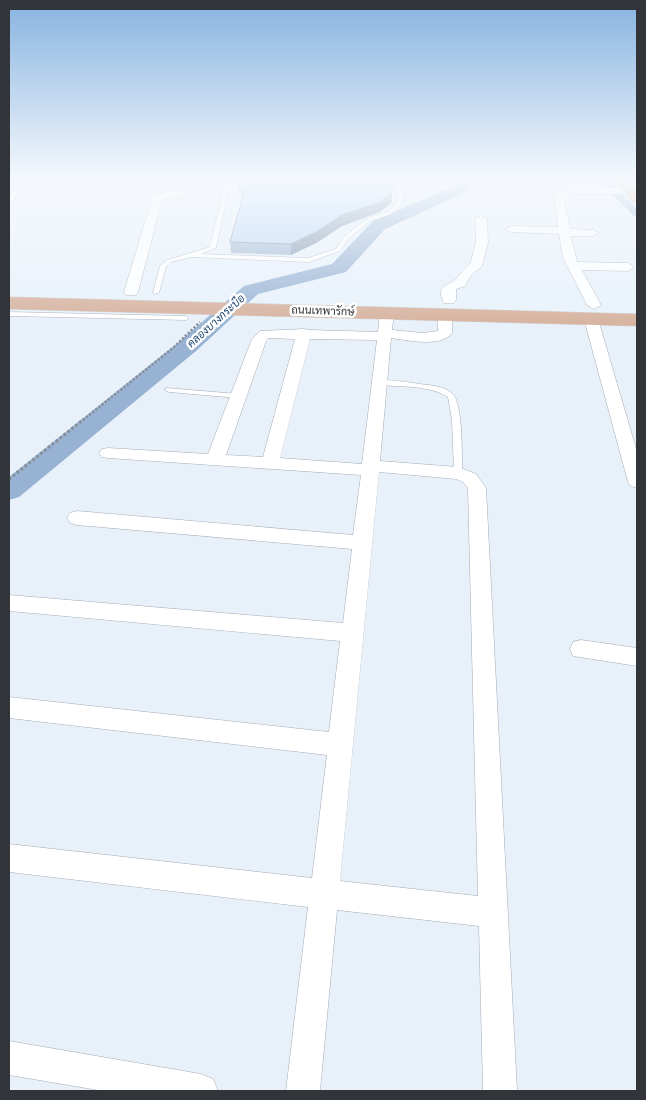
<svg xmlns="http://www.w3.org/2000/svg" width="646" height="1100" viewBox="0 0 646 1100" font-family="'Work Sans',Sarabun,sans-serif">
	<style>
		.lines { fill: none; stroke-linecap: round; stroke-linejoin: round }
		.canal { fill: #97b2d3; fill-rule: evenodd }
		.river { fill: #97b2d3; fill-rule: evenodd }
		.lane-casing { stroke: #a4acb5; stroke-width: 1 }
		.street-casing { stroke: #a4acb5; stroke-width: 1 }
		.primary-casing { stroke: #cececf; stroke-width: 1 }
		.path-far1 { stroke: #878c93; stroke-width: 2.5; stroke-dasharray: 2 2; stroke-linecap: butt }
		.path { stroke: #878c93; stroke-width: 3; stroke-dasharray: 2.5 2.5; stroke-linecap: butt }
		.lane { fill: #fff; fill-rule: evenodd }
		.street { fill: #fff; fill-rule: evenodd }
		.primary { fill: #d6b09c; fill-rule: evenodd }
		.wall { fill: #9db6d3 }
		.shaded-wall { fill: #8094ac }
		.building { fill: #b7d4f5; stroke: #8094ac }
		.labels { text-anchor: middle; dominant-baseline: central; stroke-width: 5; stroke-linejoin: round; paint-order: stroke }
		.far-street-label { font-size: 11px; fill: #313438; stroke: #fff }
		.far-water-label { font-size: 11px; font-style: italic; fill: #224874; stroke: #fff }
	</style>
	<rect width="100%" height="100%" fill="#e8f1fa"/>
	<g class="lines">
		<path class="canal" d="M 602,178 L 611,178 L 618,190 L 637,209 L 637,217 L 634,216 L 612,194 Z"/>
		<path class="river" d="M 461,178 L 477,178 L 464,193 L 385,229 L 346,272 L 258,294 L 196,351 L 19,497 L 9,500 L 9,477 L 180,341 L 244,286 L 332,264 L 373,221 L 452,187 Z"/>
		<g class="lane-casing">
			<path id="lane" d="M 19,178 L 24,178 L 12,204 L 9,206 L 9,199 Z
				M 226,178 L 231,178 L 216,248 L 201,254 L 308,258 L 336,249 L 344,237 L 366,219 L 387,212 L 396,203 L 398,194 L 395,180 L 393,178 L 399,178 L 404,194 L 401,205 L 391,214 L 370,221 L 348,239 L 340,251 L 309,262 L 191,257 L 171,262 L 166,267 L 159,293 L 154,294 L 153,293 L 160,266 L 167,260 L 210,247 Z
				M 9,312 L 186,316 L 189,318 L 186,320 L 9,316 Z
				M 376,381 C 389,379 406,382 419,384 C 429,385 444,386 452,393 C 463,402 462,457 462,473 L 461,475 L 455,475 L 454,473 L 452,420 L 448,397 C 429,385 401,387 379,385 L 375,383 Z
				M 166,388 L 238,394 L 242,396 L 238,398 L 169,392 L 165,390 Z"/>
		</g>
		<g class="street-casing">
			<path id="street" d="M 575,188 L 629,188 L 634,191 L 629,194 L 575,194 L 564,198 L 570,229 L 593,230 L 599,233 L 593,236 L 571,236 L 577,262 L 628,263 L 634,267 L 628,271 L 582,270 L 601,305 L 594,309 L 587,305 L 563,258 L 559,234 L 511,232 L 505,229 L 511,226 L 558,227 L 554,197 L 563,190 Z
				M 183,190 L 188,193 L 187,195 L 162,200 L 138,292 L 136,295 L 126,295 L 124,292 L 152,199 L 157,194 Z
				M 481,216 L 487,219 L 488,243 L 482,266 L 471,275 L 465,286 L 456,289 L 456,300 L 454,303 L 444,303 C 434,284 450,286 456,279 C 461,273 464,269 470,264 L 476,243 L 475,219 Z
				M 387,309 L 394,313 L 392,330 L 423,333 L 438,331 L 438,314 L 445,310 L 450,311 L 452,314 L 452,333 C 440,348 408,340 391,338 L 380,461 L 458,467 L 476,474 L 486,488 L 517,1091 L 483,1091 L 479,926 L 337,910 L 320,1091 L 286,1091 L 308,907 L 9,872 L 9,844 L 312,878 L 327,755 L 9,718 L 9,697 L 329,732 L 340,641 L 9,611 L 9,595 L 343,623 L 352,549 L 77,525 L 70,523 L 67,518 L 70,513 L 77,511 L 353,535 L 361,475 L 108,458 L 102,457 L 99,453 L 102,449 L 108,448 L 208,454 L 252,339 L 260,331 L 304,329 L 309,330 L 378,332 L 380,313 ZM 268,338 L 295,339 L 263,457 L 226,455 L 266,341 ZM 310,339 L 377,340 L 362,464 L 280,458 ZM 379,472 L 456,479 L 463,482 L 468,488 L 478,896 L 340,881 Z
				M 591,315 L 598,319 L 637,452 L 637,488 L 631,486 L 628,482 L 584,319 Z
				M 581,640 L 637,648 L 637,666 L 573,656 L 570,649 L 573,642 Z
				M 9,1041 L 201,1074 L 213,1079 L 218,1091 L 104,1091 L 9,1075 Z"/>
		</g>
		<g class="primary-casing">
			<path id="primary" d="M 613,178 L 627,178 L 637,190 L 637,203 L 632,202 Z
				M 9,297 L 637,314 L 637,326 L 9,309 Z"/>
		</g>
		<path class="path-far1" d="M 83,420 L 173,348 L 200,322"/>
		<path class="path" d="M 9,479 L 84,419"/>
		<use href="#lane" class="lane"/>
		<use href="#street" class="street"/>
		<use href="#primary" class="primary"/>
	</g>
	<path class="wall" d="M 239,178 L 392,202 L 380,212 L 342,226 L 316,243 L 291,255 L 231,253 L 230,242 L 244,193 L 238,193 L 237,182 Z"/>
	<path class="shaded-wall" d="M 392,191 L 392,202 L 380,212 L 342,226 L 316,243 L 291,255 L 291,244 L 342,215 Z"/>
	<path class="building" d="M 239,178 L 393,178 L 392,191 L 381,202 L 342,215 L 316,232 L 291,244 L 230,242 L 247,182 L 237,182 Z"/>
	<linearGradient id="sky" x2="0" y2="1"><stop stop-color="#87b3e0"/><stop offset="0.54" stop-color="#f5f9fd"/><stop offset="1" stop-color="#f5f9fd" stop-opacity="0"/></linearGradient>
	<rect width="646" height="332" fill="url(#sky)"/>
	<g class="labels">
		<g class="far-street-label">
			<text transform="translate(323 311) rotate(2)">ถนนเทพารักษ์</text>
		</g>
		<g class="far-water-label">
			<text transform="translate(216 321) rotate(-42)">คลองบางกระบือ</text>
		</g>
	</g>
	<rect width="646" height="1100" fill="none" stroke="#313438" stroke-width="20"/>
</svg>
